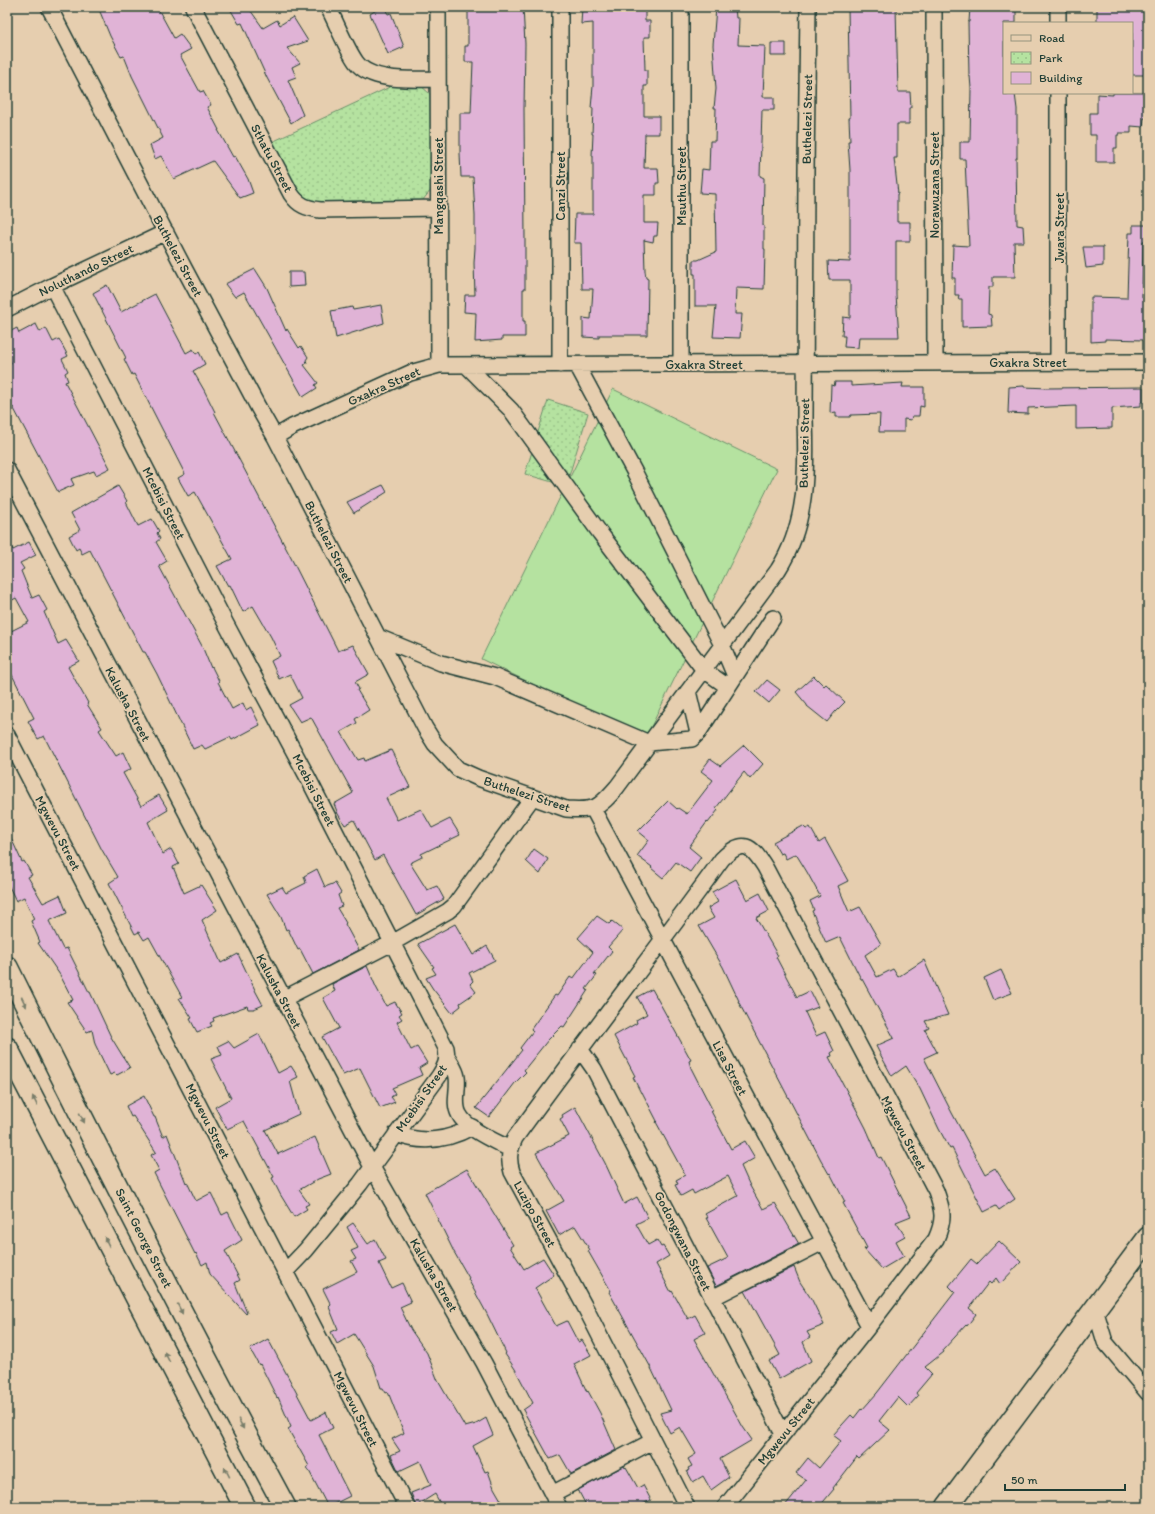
<svg xmlns="http://www.w3.org/2000/svg" width="1155" height="1514" viewBox="0 0 1155 1514" font-family="Itim,sans-serif">
	<style>
		.green { fill: #b5e2a0; stroke: #6a906a }
		.park { fill: url(#park-dots); stroke: #6a906a }
		.building { fill: #e0b3d6; stroke: #1f3d34 }
		.lines { fill: none; stroke-linecap: round; stroke-linejoin: round }
		.street-casing { stroke: #1f3d34; stroke-width: 18 }
		.secondary-casing { stroke: #1f3d34; stroke-width: 24 }
		.street { stroke: #e6ceaf; stroke-width: 15 }
		.secondary { stroke: #e6ceaf; stroke-width: 21 }
		.oneway { fill: #797e6b }
		.labels { text-anchor: middle; dominant-baseline: central; stroke-width: 3.5; stroke-linejoin: round; paint-order: stroke }
		.street-label { font-size: 13px; fill: #1f3d34; stroke: #e6ceaf }
	</style>
	<defs>
		<pattern id="park-dots" width="8" height="8" patternUnits="userSpaceOnUse"><rect width="8" height="8" fill="#b5e2a0"/><path d="M2 2h.1M6 6h.1" fill="none" stroke="#9bc38a" stroke-width="1.8" stroke-linecap="round"/></pattern>
	</defs>
	<rect width="100%" height="100%" fill="#e6ceaf"/>
	<filter id="ink" filterUnits="userSpaceOnUse"><feTurbulence type="fractalNoise" baseFrequency=".025" numOctaves="2"/><feDisplacementMap in="SourceGraphic" scale="8" xChannelSelector="R" yChannelSelector="G"/><feConvolveMatrix kernelMatrix="1 2 1 2 8 2 1 2 1" color-interpolation-filters="sRGB"/></filter>
	<g filter="url(#ink)">
		<path class="green" d="M 613,389 L 777,469 L 645,739 L 481,659 Z"/>
		<path class="park" d="M 394,85 L 420,85 L 430,94 L 431,190 L 422,201 L 314,203 L 304,201 L 294,190 L 272,142 Z
			M 548,400 L 588,413 L 566,486 L 525,474 Z"/>
		<path class="building" d="M 98,7 L 157,7 L 174,38 L 180,34 L 191,49 L 180,55 L 200,92 L 203,91 L 211,105 L 207,107 L 219,130 L 218,130 L 233,157 L 235,156 L 248,179 L 253,193 L 240,198 L 213,161 L 174,179 L 161,156 L 155,159 L 150,145 L 163,138 L 132,76 L 124,56 L 121,57 L 110,36 Z
			M 229,7 L 248,7 L 263,28 L 277,20 L 280,25 L 293,17 L 308,41 L 287,48 L 300,63 L 292,67 L 296,77 L 288,80 L 303,115 L 291,123 L 267,78 L 242,23 L 239,24 Z
			M 381,7 L 384,7 L 388,14 L 391,13 L 404,47 L 388,54 L 370,14 Z
			M 468,7 L 523,7 L 525,44 L 524,109 L 525,241 L 525,289 L 523,289 L 523,321 L 525,321 L 525,337 L 502,337 L 502,340 L 475,342 L 476,313 L 464,312 L 465,295 L 475,295 L 474,263 L 475,248 L 475,216 L 473,177 L 461,177 L 460,153 L 460,113 L 471,113 L 473,62 L 465,62 L 465,46 L 468,46 Z
			M 582,7 L 645,7 L 645,21 L 650,21 L 650,37 L 644,37 L 645,70 L 647,70 L 647,86 L 644,86 L 644,116 L 659,116 L 659,134 L 645,134 L 644,168 L 658,168 L 659,183 L 656,183 L 656,195 L 644,195 L 644,223 L 658,223 L 657,236 L 654,236 L 653,242 L 644,240 L 645,271 L 646,278 L 648,279 L 647,335 L 599,335 L 599,338 L 583,337 L 583,318 L 591,319 L 593,289 L 582,289 L 581,243 L 574,243 L 575,214 L 593,214 L 593,156 L 592,156 L 593,134 L 592,134 L 593,108 L 591,108 L 593,86 L 593,23 L 581,24 Z
			M 716,7 L 735,7 L 736,18 L 739,18 L 738,45 L 765,46 L 763,97 L 774,97 L 774,110 L 762,110 L 760,176 L 764,178 L 763,226 L 764,226 L 764,249 L 765,249 L 764,289 L 736,288 L 735,314 L 742,314 L 740,338 L 713,337 L 716,306 L 695,306 L 695,274 L 693,274 L 693,260 L 698,260 L 716,252 L 715,194 L 700,193 L 702,169 L 709,170 L 710,141 L 715,141 L 716,108 L 714,108 L 716,89 L 713,45 Z
			M 848,7 L 896,7 L 898,92 L 910,92 L 911,108 L 909,108 L 909,124 L 897,124 L 897,158 L 894,158 L 898,194 L 897,194 L 897,222 L 910,222 L 910,241 L 896,241 L 896,295 L 899,337 L 859,337 L 858,348 L 844,347 L 845,336 L 842,336 L 843,317 L 850,318 L 850,280 L 829,280 L 828,261 L 850,262 L 850,170 L 848,141 L 850,141 L 849,118 L 850,118 Z
			M 970,7 L 1016,7 L 1016,23 L 1004,23 L 1004,94 L 1015,94 L 1017,109 L 1017,158 L 1016,158 L 1017,225 L 1023,226 L 1024,242 L 1014,242 L 1015,277 L 993,277 L 993,287 L 989,287 L 988,314 L 991,315 L 992,326 L 962,327 L 962,299 L 958,299 L 959,295 L 955,295 L 955,278 L 952,278 L 953,245 L 969,246 L 965,159 L 960,159 L 960,142 L 970,142 L 971,88 L 970,76 L 969,76 L 968,22 L 969,22 Z
			M 1097,7 L 1145,7 L 1146,19 L 1148,19 L 1148,75 L 1132,75 L 1132,23 L 1097,23 Z
			M 771,43 L 786,43 L 786,56 L 771,56 Z
			M 1113,93 L 1143,93 L 1146,118 L 1144,118 L 1143,127 L 1131,126 L 1131,133 L 1119,133 L 1119,135 L 1117,135 L 1117,148 L 1114,148 L 1114,162 L 1096,162 L 1096,135 L 1090,135 L 1090,113 L 1097,113 L 1097,94 L 1113,95 Z
			M 1133,225 L 1148,225 L 1148,241 L 1143,241 L 1142,297 L 1148,297 L 1148,319 L 1144,319 L 1144,340 L 1105,339 L 1105,341 L 1091,342 L 1091,297 L 1127,298 L 1129,233 L 1133,233 Z
			M 1083,247 L 1103,247 L 1103,266 L 1086,268 Z
			M 255,269 L 267,288 L 286,331 L 287,329 L 299,348 L 301,346 L 308,357 L 306,360 L 307,363 L 304,365 L 318,383 L 315,385 L 317,388 L 303,397 L 244,292 L 235,297 L 225,284 Z
			M 289,272 L 304,272 L 305,286 L 289,287 Z
			M 107,285 L 121,312 L 155,294 L 186,353 L 193,349 L 196,354 L 199,352 L 205,364 L 193,371 L 204,390 L 215,412 L 214,412 L 287,550 L 329,633 L 338,651 L 353,645 L 369,674 L 355,682 L 359,689 L 357,690 L 369,710 L 355,719 L 357,723 L 341,732 L 358,760 L 364,758 L 365,761 L 391,750 L 410,787 L 386,798 L 397,820 L 421,809 L 432,828 L 450,819 L 460,835 L 421,854 L 422,857 L 410,863 L 427,890 L 437,886 L 444,899 L 416,915 L 383,855 L 375,860 L 354,820 L 345,825 L 338,814 L 334,804 L 353,793 L 311,717 L 300,722 L 289,705 L 302,698 L 290,674 L 279,679 L 271,661 L 280,656 L 271,637 L 253,606 L 243,612 L 230,585 L 228,586 L 217,566 L 232,559 L 195,492 L 188,496 L 178,478 L 185,474 L 134,374 L 132,375 L 124,359 L 126,358 L 93,293 Z
			M 381,305 L 384,323 L 336,338 L 331,311 L 352,307 L 353,310 Z
			M 36,324 L 40,332 L 46,328 L 53,342 L 59,339 L 68,356 L 62,359 L 68,371 L 65,373 L 68,381 L 65,382 L 110,468 L 96,475 L 94,471 L 71,479 L 74,485 L 58,492 L 13,407 L 7,410 L 7,366 L 11,363 L 7,355 L 7,333 L 17,328 L 19,333 Z
			M 835,382 L 851,382 L 851,386 L 903,383 L 902,387 L 924,387 L 924,407 L 920,406 L 919,416 L 912,416 L 911,420 L 904,419 L 904,432 L 879,432 L 880,414 L 851,415 L 850,417 L 836,417 L 836,412 L 830,413 L 831,385 L 834,386 Z
			M 1024,386 L 1024,387 L 1048,388 L 1143,387 L 1143,402 L 1141,402 L 1141,406 L 1112,408 L 1112,428 L 1076,429 L 1076,406 L 1028,408 L 1028,414 L 1008,413 L 1009,387 Z
			M 383,485 L 387,492 L 354,513 L 347,502 Z
			M 118,486 L 127,501 L 126,502 L 138,526 L 152,519 L 159,531 L 157,533 L 160,539 L 156,542 L 167,561 L 159,566 L 202,646 L 211,668 L 212,667 L 219,681 L 218,682 L 232,709 L 243,703 L 246,710 L 251,707 L 260,725 L 232,740 L 230,737 L 205,749 L 202,745 L 193,749 L 157,674 L 145,652 L 143,652 L 90,550 L 82,554 L 79,548 L 76,550 L 69,536 L 80,530 L 71,513 Z
			M 7,539 L 13,550 L 29,542 L 36,555 L 20,563 L 24,569 L 21,571 L 32,598 L 39,595 L 47,610 L 44,612 L 58,644 L 66,640 L 79,661 L 68,667 L 88,703 L 87,704 L 102,728 L 99,730 L 116,756 L 123,752 L 131,769 L 123,773 L 141,806 L 159,795 L 168,810 L 148,822 L 163,854 L 171,849 L 179,864 L 173,867 L 184,893 L 201,885 L 217,910 L 202,920 L 221,963 L 238,954 L 256,992 L 263,1005 L 254,1009 L 248,1009 L 247,1006 L 213,1018 L 214,1021 L 210,1023 L 212,1026 L 197,1032 L 190,1019 L 192,1018 L 179,998 L 182,997 L 149,937 L 144,940 L 139,932 L 135,934 L 109,883 L 118,877 L 102,850 L 44,736 L 38,739 L 28,721 L 34,718 L 7,665 L 7,633 L 29,622 L 16,598 L 7,603 Z
			M 814,676 L 824,686 L 826,684 L 845,702 L 835,712 L 827,722 L 807,706 L 807,705 L 796,692 Z
			M 767,680 L 780,690 L 769,703 L 756,692 Z
			M 744,745 L 763,764 L 750,779 L 744,772 L 716,808 L 718,810 L 708,823 L 707,822 L 689,847 L 701,857 L 690,872 L 676,862 L 663,878 L 651,868 L 652,867 L 637,856 L 649,840 L 638,831 L 668,801 L 677,809 L 678,808 L 687,814 L 713,780 L 701,771 L 710,759 L 720,766 Z
			M 803,826 L 806,829 L 810,827 L 819,843 L 825,839 L 848,881 L 838,886 L 849,912 L 860,907 L 881,944 L 865,955 L 877,977 L 893,969 L 898,977 L 924,960 L 948,1015 L 925,1021 L 929,1028 L 925,1030 L 937,1052 L 924,1058 L 952,1113 L 985,1174 L 995,1168 L 1015,1199 L 999,1210 L 996,1206 L 984,1212 L 952,1148 L 950,1149 L 939,1129 L 920,1089 L 906,1066 L 892,1076 L 879,1052 L 876,1046 L 894,1038 L 862,979 L 861,979 L 840,937 L 826,943 L 812,911 L 814,910 L 810,901 L 820,896 L 807,872 L 796,854 L 786,859 L 783,853 L 780,854 L 773,842 Z
			M 7,829 L 22,862 L 24,861 L 32,875 L 28,877 L 43,903 L 60,895 L 67,913 L 49,921 L 63,949 L 67,948 L 89,992 L 90,992 L 111,1037 L 130,1068 L 117,1075 L 115,1073 L 110,1075 L 95,1044 L 92,1030 L 87,1032 L 67,1002 L 73,1000 L 60,975 L 38,943 L 40,942 L 31,921 L 34,919 L 24,897 L 16,901 L 7,882 Z
			M 534,849 L 548,859 L 540,874 L 526,861 Z
			M 317,869 L 325,887 L 335,883 L 341,893 L 338,895 L 342,906 L 337,908 L 346,923 L 345,924 L 359,950 L 313,974 L 300,949 L 298,950 L 288,929 L 286,930 L 281,917 L 267,894 L 282,887 L 286,893 L 306,883 L 304,876 Z
			M 736,879 L 747,900 L 760,893 L 769,911 L 756,918 L 778,956 L 776,957 L 797,997 L 810,991 L 818,1007 L 805,1012 L 816,1036 L 825,1032 L 834,1051 L 831,1053 L 832,1056 L 829,1057 L 866,1128 L 879,1158 L 881,1157 L 911,1216 L 896,1222 L 905,1236 L 896,1241 L 904,1256 L 882,1269 L 864,1249 L 867,1248 L 843,1203 L 845,1202 L 830,1173 L 829,1174 L 821,1160 L 738,1001 L 739,1001 L 723,967 L 699,926 L 714,918 L 708,908 L 718,902 L 712,892 Z
			M 597,916 L 609,924 L 612,921 L 623,930 L 608,947 L 612,951 L 594,974 L 597,975 L 586,989 L 588,990 L 564,1027 L 562,1026 L 548,1040 L 524,1070 L 526,1072 L 515,1083 L 489,1117 L 476,1108 L 522,1050 L 520,1048 L 533,1031 L 531,1029 L 555,995 L 557,996 L 570,977 L 573,979 L 593,952 L 578,938 Z
			M 455,924 L 473,955 L 487,946 L 495,960 L 469,973 L 473,981 L 470,984 L 476,992 L 460,1003 L 461,1006 L 452,1013 L 433,989 L 426,978 L 436,974 L 432,968 L 434,967 L 418,944 Z
			M 367,966 L 376,987 L 386,1006 L 395,1002 L 402,1013 L 399,1015 L 402,1019 L 397,1022 L 411,1050 L 417,1047 L 427,1063 L 419,1068 L 422,1075 L 392,1088 L 395,1094 L 391,1097 L 395,1102 L 380,1108 L 360,1068 L 343,1075 L 322,1037 L 339,1028 L 323,998 L 335,991 L 332,984 Z
			M 1001,970 L 1012,993 L 993,1000 L 984,978 Z
			M 652,989 L 691,1060 L 689,1061 L 691,1068 L 713,1111 L 711,1111 L 731,1149 L 745,1141 L 755,1158 L 741,1166 L 750,1186 L 763,1209 L 775,1203 L 799,1244 L 716,1286 L 707,1268 L 728,1258 L 706,1218 L 708,1218 L 705,1214 L 738,1196 L 728,1176 L 694,1194 L 692,1190 L 681,1196 L 675,1185 L 678,1184 L 676,1180 L 685,1175 L 656,1122 L 657,1121 L 642,1092 L 641,1093 L 633,1077 L 635,1076 L 614,1036 L 637,1023 L 636,1020 L 647,1014 L 637,997 Z
			M 259,1034 L 278,1073 L 291,1066 L 298,1077 L 290,1081 L 299,1114 L 265,1130 L 278,1154 L 315,1137 L 331,1174 L 318,1179 L 299,1190 L 309,1204 L 305,1206 L 307,1209 L 294,1217 L 280,1194 L 272,1178 L 274,1177 L 244,1121 L 227,1129 L 215,1107 L 231,1098 L 211,1059 L 222,1055 L 218,1046 L 228,1041 L 234,1048 Z
			M 144,1096 L 154,1117 L 155,1117 L 163,1137 L 167,1134 L 186,1183 L 187,1182 L 196,1201 L 211,1193 L 222,1215 L 228,1212 L 242,1240 L 225,1251 L 240,1280 L 235,1283 L 247,1313 L 246,1314 L 210,1274 L 207,1262 L 202,1265 L 196,1253 L 195,1254 L 154,1173 L 159,1170 L 151,1155 L 156,1152 L 133,1116 L 131,1117 L 126,1106 Z
			M 575,1107 L 605,1163 L 624,1204 L 637,1197 L 648,1218 L 636,1224 L 648,1245 L 657,1240 L 661,1247 L 663,1246 L 669,1256 L 656,1264 L 671,1292 L 672,1291 L 688,1319 L 695,1315 L 705,1333 L 694,1339 L 743,1427 L 752,1440 L 720,1459 L 729,1477 L 711,1490 L 703,1476 L 693,1482 L 687,1471 L 689,1470 L 688,1468 L 692,1466 L 688,1459 L 696,1454 L 680,1427 L 670,1433 L 660,1413 L 671,1410 L 650,1366 L 609,1292 L 611,1291 L 588,1251 L 590,1250 L 575,1226 L 559,1235 L 546,1211 L 564,1201 L 550,1178 L 536,1153 L 569,1136 L 560,1119 L 563,1117 L 562,1115 Z
			M 467,1169 L 513,1245 L 510,1247 L 524,1269 L 543,1258 L 554,1275 L 535,1288 L 556,1326 L 567,1321 L 578,1342 L 582,1340 L 591,1355 L 574,1364 L 587,1392 L 588,1391 L 600,1413 L 616,1450 L 571,1474 L 560,1455 L 550,1459 L 523,1410 L 533,1403 L 515,1369 L 505,1354 L 506,1353 L 487,1314 L 468,1279 L 469,1278 L 454,1252 L 425,1193 Z
			M 353,1223 L 368,1244 L 375,1239 L 386,1260 L 379,1263 L 391,1288 L 402,1283 L 411,1302 L 400,1307 L 411,1330 L 427,1353 L 438,1381 L 465,1427 L 476,1424 L 486,1418 L 493,1435 L 473,1446 L 485,1472 L 488,1471 L 494,1488 L 505,1507 L 442,1507 L 435,1494 L 416,1506 L 411,1493 L 431,1485 L 420,1461 L 399,1471 L 398,1470 L 391,1455 L 400,1451 L 392,1439 L 404,1433 L 388,1392 L 386,1393 L 383,1388 L 381,1388 L 374,1366 L 354,1334 L 337,1344 L 331,1332 L 338,1329 L 329,1307 L 331,1305 L 323,1289 L 357,1272 L 351,1261 L 356,1259 L 351,1251 L 358,1248 L 347,1227 Z
			M 999,1241 L 1021,1262 L 1000,1284 L 996,1278 L 991,1284 L 989,1282 L 969,1308 L 976,1314 L 967,1326 L 966,1325 L 943,1350 L 944,1352 L 925,1367 L 932,1374 L 916,1393 L 918,1396 L 908,1407 L 898,1397 L 879,1421 L 890,1430 L 859,1459 L 857,1457 L 833,1488 L 834,1489 L 819,1507 L 784,1507 L 806,1480 L 796,1473 L 808,1458 L 819,1468 L 841,1441 L 833,1435 L 851,1415 L 854,1418 L 861,1409 L 862,1410 L 877,1393 L 955,1292 L 949,1286 L 971,1259 L 977,1264 Z
			M 794,1267 L 800,1282 L 812,1300 L 824,1325 L 807,1332 L 810,1337 L 803,1342 L 811,1361 L 779,1379 L 769,1361 L 780,1355 L 745,1291 Z
			M 268,1339 L 311,1420 L 326,1412 L 333,1428 L 319,1435 L 350,1496 L 328,1507 L 307,1467 L 309,1466 L 288,1429 L 291,1427 L 278,1397 L 277,1398 L 260,1364 L 259,1365 L 250,1349 Z
			M 624,1466 L 625,1468 L 626,1467 L 638,1488 L 643,1485 L 651,1500 L 637,1507 L 587,1507 L 578,1490 Z"/>
		<g class="lines">
			<g class="street-casing">
				<path id="street" d="M 49,7 L 184,268 L 258,407 L 275,437 L 425,728 L 435,744 L 458,769 L 478,778 L 566,809 C 595,811 598,809 617,787 L 778,570 C 807,525 807,471 805,419 L 806,171 L 808,7
					M 193,7 L 291,194 C 299,206 307,208 320,210 L 439,208
					M 328,7 C 337,24 345,46 356,62 C 371,83 415,79 438,79
					M 438,7 L 439,365
					M 560,7 L 560,365
					M 681,7 L 681,364
					M 934,7 L 935,363
					M 1058,7 L 1058,23
					M 1058,93 L 1058,362
					M 52,286 L 226,624 L 308,778 L 446,1048 C 448,1061 446,1065 439,1076 L 360,1184 L 306,1250 L 286,1271
					M 7,309 L 52,286 L 166,232
					M 466,365 L 511,410 L 600,533 L 704,670 L 728,687
					M 577,365 L 635,473 L 722,645 L 735,676
					M 275,437 L 292,427 L 410,373 L 439,365 L 1148,362
					M 7,470 L 372,1167 L 484,1363 L 559,1507
					M 378,637 L 441,663 L 495,677 L 649,743 L 692,739 L 698,733 L 773,618
					M 688,691 L 698,733
					M 7,735 L 407,1507
					M 593,809 L 869,1326
					M 283,999 L 392,943 L 448,911 L 454,906 L 532,798
					M 580,1049 L 594,1069 L 783,1434
					M 448,1058 C 451,1064 456,1070 457,1077 C 459,1089 453,1103 459,1114 C 466,1129 495,1141 510,1149
					M 396,1134 C 423,1144 447,1141 472,1127
					M 712,1298 L 823,1242
					M 1095,1309 L 1105,1342 L 1148,1393
					M 552,1494 L 653,1441
					M 687,1507 L 585,1307 L 512,1172 C 508,1159 509,1151 515,1138 C 583,1044 654,953 722,859 C 743,838 751,845 765,867 L 936,1191 C 943,1211 945,1219 936,1239 L 869,1326 L 725,1507"/>
			</g>
			<g class="secondary-casing">
				<path id="secondary" d="M 7,967 C 97,1149 189,1329 285,1507
					M 7,1048 L 245,1507
					M 947,1507 L 1148,1238"/>
			</g>
			<use href="#street" class="street"/>
			<use href="#secondary" class="secondary"/>
		</g>
		<defs><path id="oneway-solid" d="M-6-.8H1V-3.2L6.5 0L1 3.2V.8H-6Z"/></defs>
		<g class="oneway">
			<use href="#oneway-solid" transform="translate(24 1002) rotate(64)"/>
			<use href="#oneway-solid" transform="translate(35 1101) rotate(-117)"/>
			<use href="#oneway-solid" transform="translate(82 1118) rotate(63)"/>
			<use href="#oneway-solid" transform="translate(107 1242) rotate(-117)"/>
			<use href="#oneway-solid" transform="translate(180 1309) rotate(63)"/>
			<use href="#oneway-solid" transform="translate(167 1357) rotate(-117)"/>
			<use href="#oneway-solid" transform="translate(241 1424) rotate(62)"/>
			<use href="#oneway-solid" transform="translate(227 1472) rotate(-117)"/>
		</g>
	</g>
	<g class="labels">
		<g class="street-label">
			<text transform="translate(807 119) rotate(-89)">Buthelezi Street</text>
			<text transform="translate(272 158) rotate(62)">Sthatu Street</text>
			<text transform="translate(934 185) rotate(-90)">Norawuzana Street</text>
			<text transform="translate(438 186) rotate(-90)">Mangqashi Street</text>
			<text transform="translate(560 186) rotate(-90)">Canzi Street</text>
			<text transform="translate(681 186) rotate(-90)">Msuthu Street</text>
			<text transform="translate(1059 228) rotate(-90)">Jwara Street</text>
			<text transform="translate(178 256) rotate(62)">Buthelezi Street</text>
			<text transform="translate(86 270) rotate(-26)">Noluthando Street</text>
			<text x="1028" y="362">Gxakra Street</text>
			<text x="704" y="364">Gxakra Street</text>
			<text transform="translate(384 386) rotate(-24)">Gxakra Street</text>
			<text transform="translate(804 443) rotate(-89)">Buthelezi Street</text>
			<text transform="translate(164 503) rotate(63)">Mcebisi Street</text>
			<text transform="translate(329 542) rotate(63)">Buthelezi Street</text>
			<text transform="translate(128 704) rotate(62)">Kalusha Street</text>
			<text transform="translate(314 790) rotate(63)">Mcebisi Street</text>
			<text transform="translate(527 794) rotate(18)">Buthelezi Street</text>
			<text transform="translate(58 833) rotate(62)">Mgwevu Street</text>
			<text transform="translate(279 991) rotate(62)">Kalusha Street</text>
			<text transform="translate(730 1068) rotate(62)">Lisa Street</text>
			<text transform="translate(421 1098) rotate(-55)">Mcebisi Street</text>
			<text transform="translate(208 1121) rotate(63)">Mgwevu Street</text>
			<text transform="translate(904 1133) rotate(62)">Mgwevu Street</text>
			<text transform="translate(535 1214) rotate(61)">Luzipo Street</text>
			<text transform="translate(144 1238) rotate(63)">Saint George Street</text>
			<text transform="translate(683 1241) rotate(63)">Godongwana Street</text>
			<text transform="translate(434 1275) rotate(60)">Kalusha Street</text>
			<text transform="translate(356 1409) rotate(63)">Mgwevu Street</text>
			<text transform="translate(786 1431) rotate(-51)">Mgwevu Street</text>
		</g>
	</g>
	<rect width="1155" height="1514" fill="none" stroke="#e6ceaf" stroke-width="24"/>
	<rect x="12" y="12" width="1131" height="1490" fill="none" stroke="#1f3d34" stroke-width="1.5" filter="url(#ink)"/>
	<rect x="1003" y="22" width="130" height="72" fill="#e6ceaf" stroke="#96947e"/>
	<rect x="1011" y="35" width="20" height="6" fill="#e6ceaf" stroke="#96947e"/>
	<text x="1039" y="42" font-size="12" fill="#1f3d34">Road</text>
	<rect x="1011" y="52" width="20" height="12" fill="url(#park-dots)" stroke="#96947e"/>
	<text x="1039" y="62" font-size="12" fill="#1f3d34">Park</text>
	<rect x="1011" y="72" width="20" height="12" fill="#e0b3d6" stroke="#96947e"/>
	<text x="1039" y="82" font-size="12" fill="#1f3d34">Building</text>
	<path d="M1005 1484v6h120v-6" fill="none" stroke="#1f3d34" stroke-width="2"/>
	<text x="1011" y="1484" font-size="12" fill="#1f3d34" stroke="#e6ceaf" stroke-width="3" paint-order="stroke">50 m</text>
</svg>
